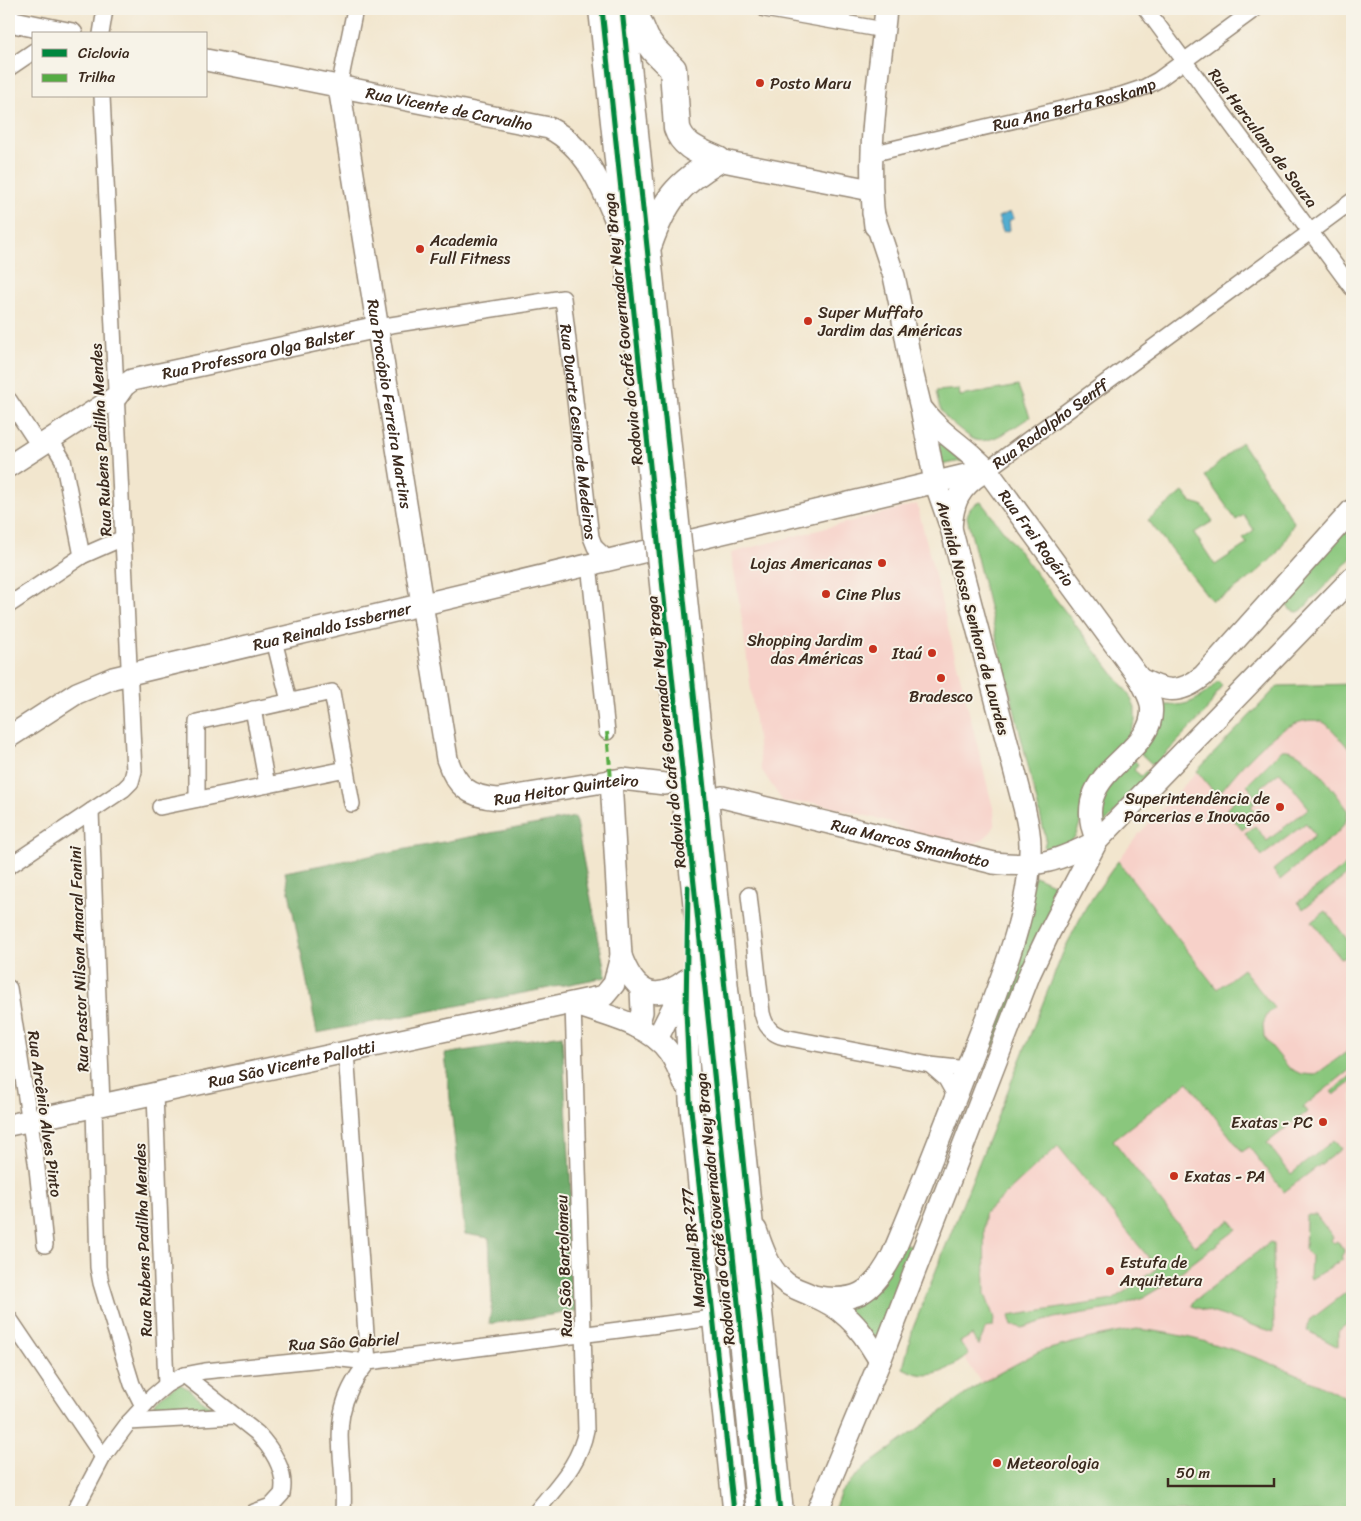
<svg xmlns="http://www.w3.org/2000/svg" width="1361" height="1521" viewBox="0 0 1361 1521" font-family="Sriracha,sans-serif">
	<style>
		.built { fill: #f7d1c9 }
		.green { fill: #8ac77d; stroke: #62784e }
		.forest { fill: #6fac6c; stroke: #556b45 }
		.water { fill: #52add0; stroke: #466c77 }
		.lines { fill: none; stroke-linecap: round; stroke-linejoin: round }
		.street-casing { stroke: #968876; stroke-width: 18 }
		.secondary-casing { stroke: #968876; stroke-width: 24 }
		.highway-casing { stroke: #968876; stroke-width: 29 }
		.street { stroke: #fff; stroke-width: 15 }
		.secondary { stroke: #fff; stroke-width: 21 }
		.highway { stroke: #fff; stroke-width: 26 }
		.highway-bridge-casing { stroke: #968876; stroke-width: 29; stroke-linecap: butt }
		.highway-bridge { stroke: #fff; stroke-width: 26 }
		.quiet { stroke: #55ab43; stroke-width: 4; stroke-dasharray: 8 4; stroke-linecap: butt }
		.cycleway-casing { stroke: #f7f3e8; stroke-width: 8 }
		.cycleway { stroke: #00873e; stroke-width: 5 }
		.poi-dot { fill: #c8321e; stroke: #f7f3e8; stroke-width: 2 }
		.labels { text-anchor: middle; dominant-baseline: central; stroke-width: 4; stroke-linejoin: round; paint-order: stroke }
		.poi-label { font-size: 16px; fill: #3b2a1e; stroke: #f7f3e8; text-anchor: start }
		.street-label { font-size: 16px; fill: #3b2a1e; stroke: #f7f3e8 }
	</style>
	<rect width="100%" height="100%" fill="#f7f3e8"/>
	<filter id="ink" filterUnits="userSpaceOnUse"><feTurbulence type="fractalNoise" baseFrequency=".02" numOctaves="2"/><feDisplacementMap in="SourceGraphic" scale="10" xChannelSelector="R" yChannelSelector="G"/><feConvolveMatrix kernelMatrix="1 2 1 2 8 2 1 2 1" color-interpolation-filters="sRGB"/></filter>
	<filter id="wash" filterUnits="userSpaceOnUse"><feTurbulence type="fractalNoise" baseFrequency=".0096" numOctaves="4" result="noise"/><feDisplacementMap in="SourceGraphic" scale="20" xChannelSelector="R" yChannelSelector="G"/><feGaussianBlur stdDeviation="1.12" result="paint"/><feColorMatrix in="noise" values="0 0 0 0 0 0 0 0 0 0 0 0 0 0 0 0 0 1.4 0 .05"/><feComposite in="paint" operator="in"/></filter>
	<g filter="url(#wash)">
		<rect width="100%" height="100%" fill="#f2e6ce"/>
		<path class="built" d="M 917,504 L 994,812 L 995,822 L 991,832 L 982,840 L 963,849 L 913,835 L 891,822 L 816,803 L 783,802 L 761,769 L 742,619 L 731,553 Z
			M 1352,684 L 1352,1512 L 833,1512 L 841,1492 L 864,1468 L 981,1383 L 965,1358 L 943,1372 L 934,1375 L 918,1374 L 903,1368 L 913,1328 L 993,1127 L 1064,950 L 1086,907 L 1107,875 L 1138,835 L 1203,765 Z"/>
		<path class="green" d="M 1018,386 L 1030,417 C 1017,425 989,447 973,439 C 968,436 962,431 957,427 C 942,415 939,410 936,391 L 959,389 L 960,396 Z
			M 935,436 L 971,459 L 936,466 Z
			M 1241,442 L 1294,522 C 1289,532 1284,544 1277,553 C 1264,567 1230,598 1211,600 L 1148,520 L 1183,492 L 1191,502 L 1202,505 L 1213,521 L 1194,533 L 1215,565 L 1247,544 L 1243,538 L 1254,530 L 1244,515 L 1236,520 L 1205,476 Z
			M 981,502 L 1128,693 L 1135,707 L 1135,721 L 1130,733 L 1093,775 L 1084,791 L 1080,823 L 1076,835 L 1067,847 L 1048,851 L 1044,847 L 1046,839 L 967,517 C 969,508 973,504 981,502 Z
			M 1352,520 L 1352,557 L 1302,610 L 1298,612 C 1290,611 1286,608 1286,599 Z
			M 1218,681 L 1222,685 L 1205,713 L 1154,766 L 1139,752 L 1157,704 C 1186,708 1198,702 1218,681 Z
			M 1352,684 L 1352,752 C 1346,746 1330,725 1323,722 C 1284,709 1238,771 1217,796 L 1197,771 L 1278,686 Z
			M 1282,750 C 1305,746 1335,793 1348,810 L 1346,821 L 1338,832 L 1280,880 L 1273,870 L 1315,836 L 1306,823 L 1262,856 L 1245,834 L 1255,826 L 1267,841 L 1309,808 L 1280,772 L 1261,787 L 1267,794 L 1258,801 L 1247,785 Z
			M 1133,759 L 1138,764 L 1134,770 L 1141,776 L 1146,771 L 1151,776 L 1101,827 L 1100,797 Z
			M 1244,789 L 1255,803 L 1251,806 L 1259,816 L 1242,830 L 1233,819 L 1236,816 L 1231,810 L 1228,812 L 1226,810 Z
			M 1352,860 L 1352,871 L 1303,909 L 1298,902 Z
			M 1118,861 L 1217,989 L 1243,969 L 1274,1008 L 1267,1015 L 1263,1024 L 1264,1037 L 1289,1068 L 1301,1074 L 1315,1075 L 1348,1051 L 1352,1056 L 1352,1068 L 1303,1107 L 1307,1112 L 1267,1143 L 1291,1174 L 1334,1140 L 1341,1149 L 1284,1192 L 1249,1147 L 1242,1152 L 1188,1082 L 1113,1140 L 1195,1246 L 1230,1220 L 1237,1229 L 1161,1287 L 1146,1296 L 1115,1308 L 1054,1318 L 1022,1328 L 1016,1326 L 1012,1326 L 1009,1316 L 1113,1300 L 1157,1268 L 1058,1146 L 984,1214 L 985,1294 L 994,1318 L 993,1327 L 986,1328 L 978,1346 L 972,1335 L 960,1342 L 969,1355 C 945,1371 931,1383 903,1368 L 913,1328 L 1064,950 L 1086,907 Z
			M 1035,876 L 1064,889 L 984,1068 L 975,1063 Z
			M 1326,911 L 1352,946 L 1352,955 L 1340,958 L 1312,921 Z
			M 1352,1075 L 1352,1081 L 1334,1095 L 1331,1092 Z
			M 1308,1215 L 1316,1215 L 1333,1237 L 1331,1240 L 1334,1243 L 1337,1241 L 1344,1250 L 1342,1260 L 1311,1279 L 1310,1278 L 1311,1256 L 1305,1250 L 1306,1217 Z
			M 899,1241 L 923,1251 L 880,1361 L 831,1299 L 855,1296 Z
			M 1270,1242 L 1273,1243 L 1274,1332 L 1192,1306 L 1194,1301 Z
			M 1352,1288 L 1352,1320 L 1338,1331 L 1338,1347 L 1307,1330 L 1307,1325 L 1310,1320 Z
			M 1136,1329 C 1206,1335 1291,1367 1352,1402 L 1352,1512 L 833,1512 L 841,1492 L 864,1468 L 981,1383 L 1038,1352 L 1091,1338 Z
			M 179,1384 L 187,1388 L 215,1410 L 149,1414 L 148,1412 L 160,1397 Z"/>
		<path class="forest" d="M 575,817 L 606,977 L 317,1033 L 285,872 Z
			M 562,1035 L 578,1311 L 489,1324 L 492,1302 L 489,1238 L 465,1234 L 445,1054 Z"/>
		<path class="water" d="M 1010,212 L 1014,218 L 1009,221 L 1010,230 L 1003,232 L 998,217 Z"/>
	</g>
	<g filter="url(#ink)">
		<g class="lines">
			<g class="street-casing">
				<g id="street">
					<path d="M 765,9 L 884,30"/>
					<path d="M 1146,9 L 1352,288"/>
					<path d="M 101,34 L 105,9"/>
					<path d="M 9,68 L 34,51"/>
					<path d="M 339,87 L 355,9"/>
					<path id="s1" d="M 871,154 L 1121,95 L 1145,87 L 1158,80 L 1255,9"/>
					<path id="s2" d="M 378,327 L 563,298 L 591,537 L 595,547 L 609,560"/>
					<path d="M 9,400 L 40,447"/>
					<path d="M 51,440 L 63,460 L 82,556"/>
					<path id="s3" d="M 987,470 L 1352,201"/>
					<path d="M 589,564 L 607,732"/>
					<path d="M 9,605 L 82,556 L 123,538"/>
					<path d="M 274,640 L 289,701"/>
					<path d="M 253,709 L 267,785"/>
					<path d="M 197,799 L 197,722 L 332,692 L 352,804"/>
					<path d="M 160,807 L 346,769"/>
					<path d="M 91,811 L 102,1105"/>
					<path d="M 9,866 L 124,789 L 131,782 L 134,771 L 102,96"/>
					<path d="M 749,895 L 762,1013 C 765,1026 771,1034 784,1037 L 930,1065 L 967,1069"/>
					<path d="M 9,988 L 37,1168 L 45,1245"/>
					<path d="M 930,1065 L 946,1079 L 956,1097"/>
					<path d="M 155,1094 L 166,1385"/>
					<path d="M 94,1107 L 98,1267 L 101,1283 L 132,1384 L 143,1406"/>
					<path d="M 9,1318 L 103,1457"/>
					<path d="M 184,1375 L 257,1433 C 272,1449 287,1471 282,1494 L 271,1506 L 254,1512"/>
					<path d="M 129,1422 L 235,1416"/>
					<path d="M 74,1512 L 103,1457 L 129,1422 L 153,1396 L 166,1385 L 184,1375 L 205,1371 L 333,1358 L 368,1362 L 713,1318"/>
					<path d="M 343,1512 C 347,1451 323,1416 368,1362 L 346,1052"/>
					<path d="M 536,1512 C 557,1485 579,1466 586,1430 L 573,1004"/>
				</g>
			</g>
			<g class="secondary-casing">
				<g id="secondary">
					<path d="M 9,21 L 72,34"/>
					<path id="s4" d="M 206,60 L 549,128 C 590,149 604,193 621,233"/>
					<path id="s5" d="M 339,87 L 447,759 C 456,786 469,797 498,799 L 622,779 L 665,784"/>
					<path d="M 718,160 L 871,190"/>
					<path d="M 875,226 C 865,154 879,81 886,9"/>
					<path id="s6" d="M 923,410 C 940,434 967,447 987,470 L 1140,679 C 1144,687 1149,695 1151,704 C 1160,757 1065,768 1097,841"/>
					<path id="s7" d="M 9,466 L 117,396 L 124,386 L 132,380 L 378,327"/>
					<path d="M 951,528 C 953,501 959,488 982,473"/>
					<path d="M 1140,679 C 1166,692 1179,695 1203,676 L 1352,510"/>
					<path id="s8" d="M 9,737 L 77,693 L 113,678 L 987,470"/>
					<path id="s9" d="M 722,797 L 994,863 C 1037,868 1059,861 1097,841"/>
					<path d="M 621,956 C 634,991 653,1005 686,980"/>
					<path d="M 686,980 L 686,1011 L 690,1100 L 734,1512"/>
					<path d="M 573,1004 C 603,1015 650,1024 669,1052 C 676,1062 680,1072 684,1083"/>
					<path d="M 637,1027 L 642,1012 L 641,988"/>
					<path d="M 657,1039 L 684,985"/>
					<path id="s10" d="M 9,1125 L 604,996 L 614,984 L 621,956 L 611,780"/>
					<path d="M 756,1230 C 763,1249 769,1270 786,1283 C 794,1289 803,1291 811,1295 C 823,1300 838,1308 847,1317 C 861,1329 870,1345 880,1361"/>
					<path d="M 813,1296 C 855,1304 872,1294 892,1256 C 920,1190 946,1123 972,1055 C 995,994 1032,911 1030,845 C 1030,832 1027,820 1024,807 L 951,528 L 935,482 L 921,408 L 912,371 L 901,309 L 894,276 L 873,213"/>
					<path d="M 817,1512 L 880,1361 L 1030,973 L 1049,933 L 1097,841 L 1352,578"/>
				</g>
			</g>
			<g class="highway-casing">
				<path id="highway" d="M 602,9 L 658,537
					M 622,9 L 677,532
					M 633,9 L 646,39 L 654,50 L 673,69 L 677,128 C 683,147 701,152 718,160
					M 649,244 C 664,201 678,183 718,160
					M 680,561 L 780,1512
					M 661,565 L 760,1512"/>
			</g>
			<use href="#street" class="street"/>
			<use href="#secondary" class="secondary"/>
			<use href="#highway" class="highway"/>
			<g class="highway-bridge-casing">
				<path id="highway-bridge" d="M 677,532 L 680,561
					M 658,537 L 661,565"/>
			</g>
			<use href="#highway-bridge" class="highway-bridge"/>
			<path class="quiet" d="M 889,311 L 901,309
				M 607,732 L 611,780"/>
			<g class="cycleway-casing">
				<path id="cycleway" d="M 602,9 L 760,1512
					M 622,9 L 780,1512
					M 688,887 L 686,1011 L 690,1100 L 734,1512"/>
			</g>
			<use href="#cycleway" class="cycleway"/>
		</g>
	</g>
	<g class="poi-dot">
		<circle cx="760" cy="83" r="5"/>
		<circle cx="420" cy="249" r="5"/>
		<circle cx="808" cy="321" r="5"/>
		<circle cx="882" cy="563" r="5"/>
		<circle cx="826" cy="594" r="5"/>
		<circle cx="873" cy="649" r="5"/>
		<circle cx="932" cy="653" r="5"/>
		<circle cx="941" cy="678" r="5"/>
		<circle cx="1280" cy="807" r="5"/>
		<circle cx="1323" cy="1122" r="5"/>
		<circle cx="1174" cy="1176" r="5"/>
		<circle cx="1110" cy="1271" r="5"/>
		<circle cx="997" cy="1463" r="5"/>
	</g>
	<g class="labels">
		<g class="poi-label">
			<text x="770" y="83">Posto Maru</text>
			<text x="430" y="240">Academia<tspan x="430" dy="18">Full Fitness</tspan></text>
			<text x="818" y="312">Super Muffato<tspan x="818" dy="18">Jardim das Américas</tspan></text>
			<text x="872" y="563" text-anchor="end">Lojas Americanas</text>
			<text x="836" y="594">Cine Plus</text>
			<text x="863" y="640" text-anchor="end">Shopping Jardim<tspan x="863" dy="18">das Américas</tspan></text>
			<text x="922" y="653" text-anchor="end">Itaú</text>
			<text x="941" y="696" text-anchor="middle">Bradesco</text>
			<text x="1270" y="798" text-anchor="end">Superintendência de<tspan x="1270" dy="18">Parcerias e Inovação</tspan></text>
			<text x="1313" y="1122" text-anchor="end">Exatas - PC</text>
			<text x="1184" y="1176">Exatas - PA</text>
			<text x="1120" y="1262">Estufa de<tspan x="1120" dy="18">Arquitetura</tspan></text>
			<text x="1007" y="1463">Meteorologia</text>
		</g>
		<g class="street-label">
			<text stroke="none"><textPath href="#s1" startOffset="209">Rua Ana Berta Roskamp</textPath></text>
			<text stroke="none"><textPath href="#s4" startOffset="248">Rua Vicente de Carvalho</textPath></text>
			<text transform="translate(1263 138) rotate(53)">Rua Herculano de Souza</text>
			<text transform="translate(623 329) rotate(-96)">Rodovia do Café Governador Ney Braga</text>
			<text stroke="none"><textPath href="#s7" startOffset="280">Rua Professora Olga Balster</textPath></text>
			<text stroke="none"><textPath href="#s5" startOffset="321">Rua Procópio Ferreira Martins</textPath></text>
			<text stroke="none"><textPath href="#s3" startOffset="78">Rua Rodolpho Senff</textPath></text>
			<text stroke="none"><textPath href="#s2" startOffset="322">Rua Duarte Cesino de Medeiros</textPath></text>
			<text transform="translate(101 440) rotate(-93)">Rua Rubens Padilha Mendes</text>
			<text stroke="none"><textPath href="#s6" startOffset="172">Rua Frei Rogério</textPath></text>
			<text transform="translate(973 618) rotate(75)">Avenida Nossa Senhora de Lourdes</text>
			<text stroke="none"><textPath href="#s8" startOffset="345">Rua Reinaldo Issberner</textPath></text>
			<text transform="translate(666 732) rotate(-96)">Rodovia do Café Governador Ney Braga</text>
			<text stroke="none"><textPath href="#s5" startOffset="820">Rua Heitor Quinteiro</textPath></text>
			<text stroke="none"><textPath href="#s9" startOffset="194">Rua Marcos Smanhotto</textPath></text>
			<text transform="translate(79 959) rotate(-92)">Rua Pastor Nilson Amaral Fanini</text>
			<text stroke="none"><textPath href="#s10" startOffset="289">Rua São Vicente Pallotti</textPath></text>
			<text transform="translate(45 1114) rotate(82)">Rua Arcênio Alves Pinto</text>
			<text transform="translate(715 1209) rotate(-96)">Rodovia do Café Governador Ney Braga</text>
			<text transform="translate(143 1240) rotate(-92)">Rua Rubens Padilha Mendes</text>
			<text transform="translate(693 1248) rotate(-96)">Marginal BR-277</text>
			<text transform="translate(564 1266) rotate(-92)">Rua São Bartolomeu</text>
			<text transform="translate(344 1342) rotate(-3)">Rua São Gabriel</text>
		</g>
	</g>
	<rect width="1361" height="1521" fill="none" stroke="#f7f3e8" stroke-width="30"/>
	<rect x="32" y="32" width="175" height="65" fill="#f7f3e8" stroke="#aca397"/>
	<rect x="42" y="49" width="25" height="8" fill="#00873e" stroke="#aca397"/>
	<text x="78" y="58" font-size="15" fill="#3b2a1e">Ciclovia</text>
	<rect x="42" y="74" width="25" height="8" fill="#55ab43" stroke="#aca397"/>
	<text x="78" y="82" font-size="15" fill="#3b2a1e">Trilha</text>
	<path d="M1168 1478v8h106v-8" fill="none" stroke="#3b2a1e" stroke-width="2.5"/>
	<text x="1176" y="1478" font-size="15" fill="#3b2a1e" stroke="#f7f3e8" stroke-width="4" paint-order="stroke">50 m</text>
</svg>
